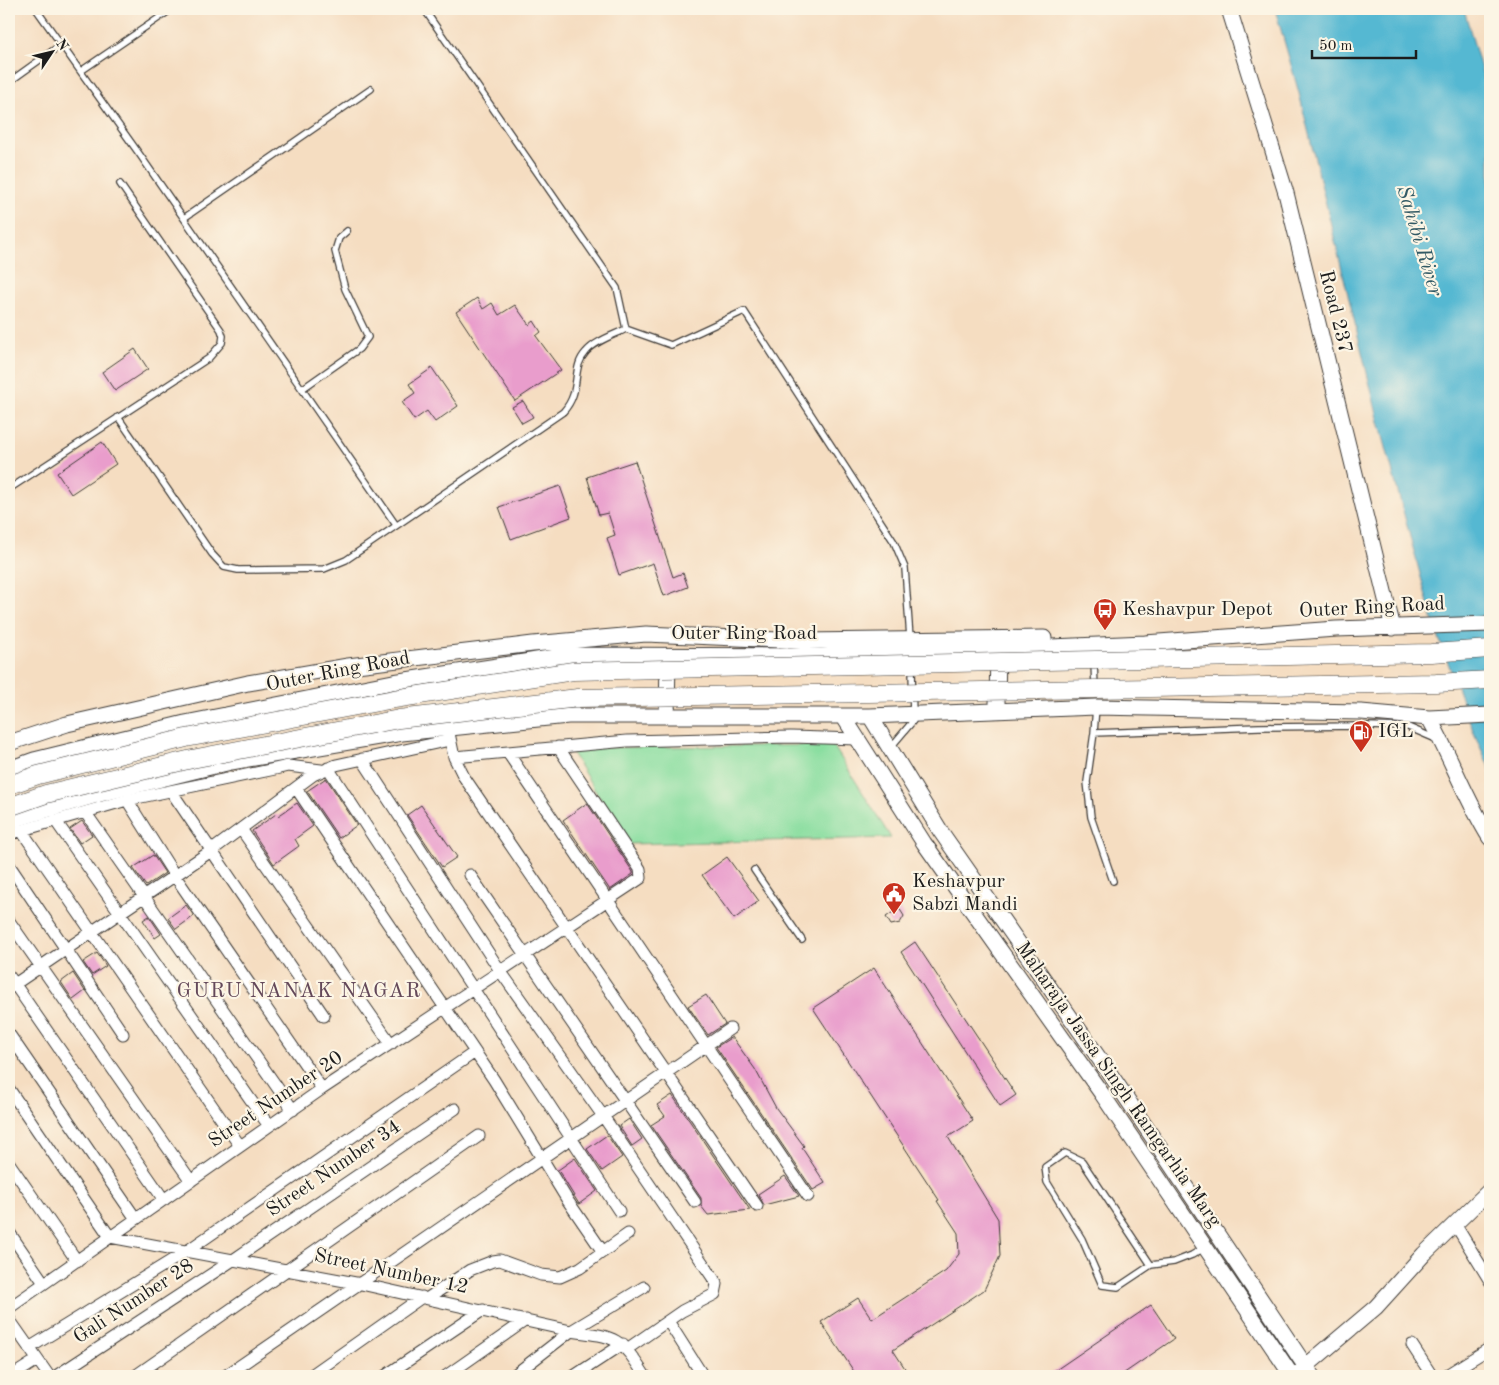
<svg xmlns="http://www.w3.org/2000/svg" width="1499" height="1385" viewBox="0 0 1499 1385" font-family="'Old Standard TT',serif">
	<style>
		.green { fill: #8adea0; stroke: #537d5e }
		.water { fill: #54b8d2; stroke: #386a77 }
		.building { fill: #e99dcc }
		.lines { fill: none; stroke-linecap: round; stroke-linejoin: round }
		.lane-casing { stroke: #3d3935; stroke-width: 8 }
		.street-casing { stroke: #3d3935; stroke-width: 13 }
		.secondary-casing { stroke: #3d3935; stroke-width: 17 }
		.lane { stroke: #fff; stroke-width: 5.5 }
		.street { stroke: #fff; stroke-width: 11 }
		.secondary { stroke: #fff; stroke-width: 15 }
		.primary-bridge-casing { stroke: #3d3935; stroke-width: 19; stroke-linecap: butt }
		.primary-bridge { stroke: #fff; stroke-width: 18 }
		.labels { text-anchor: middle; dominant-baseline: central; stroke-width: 4.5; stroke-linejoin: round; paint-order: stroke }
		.street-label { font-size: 20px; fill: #1c1c1c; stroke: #fcf5e5 }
		.poi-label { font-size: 20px; fill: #1c1c1c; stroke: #fcf5e5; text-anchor: start }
		.water-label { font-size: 21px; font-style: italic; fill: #325a65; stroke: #fcf5e5 }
		.neighbourhood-label { font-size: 21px; letter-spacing: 1px; fill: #64495a; stroke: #fcf5e5 }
	</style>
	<rect width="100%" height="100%" fill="#fcf5e5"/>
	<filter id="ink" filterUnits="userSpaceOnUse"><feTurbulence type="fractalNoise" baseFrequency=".02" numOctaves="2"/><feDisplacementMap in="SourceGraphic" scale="10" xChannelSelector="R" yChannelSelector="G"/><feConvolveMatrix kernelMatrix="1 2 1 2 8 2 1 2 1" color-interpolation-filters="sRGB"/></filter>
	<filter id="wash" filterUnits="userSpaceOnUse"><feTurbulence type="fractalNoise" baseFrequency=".0096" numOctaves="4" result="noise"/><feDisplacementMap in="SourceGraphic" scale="20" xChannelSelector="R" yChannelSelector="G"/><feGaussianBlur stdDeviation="1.12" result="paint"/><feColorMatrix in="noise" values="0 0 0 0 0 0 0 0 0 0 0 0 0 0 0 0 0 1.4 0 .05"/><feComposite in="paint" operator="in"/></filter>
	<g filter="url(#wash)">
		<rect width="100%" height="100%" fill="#f5ddc1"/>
		<path class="green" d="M 833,745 L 891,838 L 628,844 L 569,748 Z"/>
		<path class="water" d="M 1275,9 L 1464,9 L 1490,100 L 1490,769 L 1474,733 L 1433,622 L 1377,414 L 1299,93 Z"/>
		<g id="blocks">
			<path class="building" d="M 477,298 L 483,309 L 492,303 L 499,315 L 515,305 L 529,325 L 534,321 L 541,332 L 536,336 L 561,370 L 515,401 L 456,312 Z
				M 135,349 L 148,369 L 115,391 L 102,372 Z
				M 432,368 L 458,406 L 435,422 L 427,411 L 414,420 L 402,402 L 415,393 L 409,384 Z
				M 523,401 L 533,417 L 522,423 L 512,407 Z
				M 102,442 L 116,464 L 71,494 L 57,473 Z
				M 635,461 L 673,577 L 683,573 L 688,587 L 664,596 L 653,563 L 619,575 L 607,538 L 615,535 L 608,513 L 599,515 L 587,477 Z
				M 560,486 L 571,517 L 511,539 L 499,507 Z
				M 326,778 L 357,825 L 339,838 L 307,791 Z
				M 297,803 L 313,826 L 295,839 L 299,846 L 274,864 L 252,831 L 276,814 L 278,816 Z
				M 587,803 L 633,872 L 633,874 L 610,890 L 563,820 Z
				M 421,805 L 457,857 L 442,867 L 407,815 Z
				M 82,821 L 92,835 L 80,843 L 70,829 Z
				M 153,855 L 165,873 L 146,886 L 133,868 Z
				M 727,857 L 759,901 L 734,919 L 702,875 Z
				M 186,905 L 194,916 L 176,929 L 168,918 Z
				M 899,908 L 904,916 L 900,923 L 891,925 L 886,917 Z
				M 149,916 L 161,934 L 155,938 L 143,920 Z
				M 915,942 L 1016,1095 L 1000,1106 L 901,952 Z
				M 97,953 L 106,966 L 92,975 L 83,962 Z
				M 874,968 L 973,1121 L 948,1137 L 998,1219 L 1000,1256 L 984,1290 L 893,1350 L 910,1376 L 857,1376 L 821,1322 L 858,1298 L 872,1319 L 946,1271 L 959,1254 L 958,1233 L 937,1201 L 939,1200 L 813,1008 Z
				M 73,973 L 85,991 L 73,1000 L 61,982 Z
				M 706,995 L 725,1024 L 708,1035 L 688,1006 Z
				M 732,1037 L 755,1069 L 776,1108 L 804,1146 L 802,1148 L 825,1183 L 813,1190 L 716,1047 Z
				M 672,1095 L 750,1210 L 708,1215 L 701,1206 L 701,1198 L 651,1125 L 665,1116 L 657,1105 Z
				M 629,1119 L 642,1139 L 632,1146 L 619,1126 Z
				M 607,1135 L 622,1157 L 602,1171 L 587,1149 Z
				M 575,1158 L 597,1191 L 579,1204 L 558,1170 Z
				M 785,1176 L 799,1196 L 764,1205 L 758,1194 Z
				M 1151,1305 L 1174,1339 L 1120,1376 L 1047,1376 Z"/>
		</g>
	</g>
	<g filter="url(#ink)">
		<use href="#blocks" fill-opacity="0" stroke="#3d3935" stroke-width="1"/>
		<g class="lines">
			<g class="lane-casing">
				<path id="lane" d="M 36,9 L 140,155 L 396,525
					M 424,9 L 617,288 L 626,329
					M 81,71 L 172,9
					M 9,82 L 62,44
					M 184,218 L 371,89
					M 302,389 L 359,349 L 368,337 L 345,289 L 335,251 L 339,238 L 347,231
					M 118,417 L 212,554 L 224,567 L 238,570 L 324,569 L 346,560 L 563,412 C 583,390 570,369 586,352 C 595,341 614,335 626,329 L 671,345 L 744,311 L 894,542 L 905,568 L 910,638
					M 9,489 L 209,358 L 222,343 L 223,336 L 221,330 L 120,184
					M 1094,662 L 1095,688
					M 1096,707 L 1094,733 L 1259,727 L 1365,726 L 1408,727 L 1436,739
					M 1094,733 L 1087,782 L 1091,817 L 1113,881
					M 891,747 L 913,721 L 912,667
					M 754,870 L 802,940
					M 1151,1265 L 1082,1161 L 1065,1153 L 1045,1167 L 1047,1182 L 1082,1239 L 1102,1285 L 1118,1287 L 1151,1265 L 1174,1262 L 1192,1255 L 1204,1248"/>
			</g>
			<g class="street-casing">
				<path id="street" d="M 448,728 L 454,757 L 464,777 L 757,1206
					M 508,753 L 808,1196
					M 454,757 L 627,741 L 791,737 L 857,739
					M 362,759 L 501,972 L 603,1116 L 717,1284 L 715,1294 L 682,1311 L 627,1349
					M 328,768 L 619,1211
					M 296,788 L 494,1080 L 568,1201 L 603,1252
					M 171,791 L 324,1016
					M 127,800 L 175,876 L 322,1089
					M 85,812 L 293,1110
					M 55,820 L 269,1126
					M 241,829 L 391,1044
					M 21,830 L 240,1146
					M 9,834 L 127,800 L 275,769 L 288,766 L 321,770
					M 9,865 L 123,1034
					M 470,875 L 695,1202
					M 9,921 L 191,1181
					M 9,976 L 164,1200
					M 9,988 L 211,851 L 313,775 L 336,765 L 450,740
					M 9,1034 L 136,1219
					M 9,1089 L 110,1237
					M 9,1163 L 77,1261
					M 1455,1224 L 1490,1281
					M 9,1232 L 44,1283
					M 110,1237 L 361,1284 L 571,1331 C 617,1337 620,1337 645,1376
					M 428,1298 L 470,1270 L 493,1261 L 500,1260 L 541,1275 L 560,1277 L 580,1268 L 628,1234
					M 9,1308 L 322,1089 L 641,878 L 640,869 L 558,747
					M 9,1319 L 49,1376
					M 668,1321 L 703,1376
					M 1412,1345 L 1432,1376
					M 29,1348 L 187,1251 L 475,1052
					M 12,1376 L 37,1360
					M 56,1376 L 233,1260 L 455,1109
					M 135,1376 L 479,1136
					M 225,1376 L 730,1029
					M 310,1376 L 422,1297
					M 385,1376 L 483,1310
					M 446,1376 L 526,1320
					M 513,1376 L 571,1331 L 644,1287
					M 574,1376 L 623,1344
					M 1445,1376 L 1490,1348"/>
			</g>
			<g class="secondary-casing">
				<path id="secondary" d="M 1229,9 L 1286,193 L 1393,628
					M 997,703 L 998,651
					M 667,716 L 668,657
					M 843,716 L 924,843 L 1102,1094 L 1292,1376
					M 870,716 L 941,832 L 1117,1084 L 1312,1376
					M 1429,718 C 1451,757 1466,800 1490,838
					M 9,743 L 67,724 L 248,683 L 348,666 L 533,644 L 646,634 L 803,641 L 1044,638
					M 9,769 L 34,760 L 185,723 L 393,682 L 569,655 L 821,656 L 911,653 L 1145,643 L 1336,629 L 1490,624
					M 9,821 L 100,794 L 231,762 L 402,733 L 568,716 L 870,716 L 1096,707 L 1361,712 L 1429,718 L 1490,715
					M 1298,1373 L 1376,1307 L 1424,1254 L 1490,1190"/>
			</g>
			<use href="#lane" class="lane"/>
			<use href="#street" class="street"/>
			<use href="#secondary" class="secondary"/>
			<g class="primary-bridge-casing">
				<path id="primary-bridge" d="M 9,785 L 38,775 L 186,738 L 394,699 L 573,671 L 1431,653 L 1490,649
					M 9,807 L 46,794 L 192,759 L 399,719 L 578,698 L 1436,683 L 1490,680"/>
			</g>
			<use href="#primary-bridge" class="primary-bridge"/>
		</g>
	</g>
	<defs>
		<g id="bus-pin" transform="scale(1.25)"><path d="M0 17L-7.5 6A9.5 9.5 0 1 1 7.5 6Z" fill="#c8321e" stroke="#fcf5e5"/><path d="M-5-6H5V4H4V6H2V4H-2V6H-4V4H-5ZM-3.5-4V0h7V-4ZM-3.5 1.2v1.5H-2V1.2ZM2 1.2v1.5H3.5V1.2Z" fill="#fff"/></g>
		<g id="fuel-pin" transform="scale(1.25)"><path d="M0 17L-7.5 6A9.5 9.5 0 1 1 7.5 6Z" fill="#c8321e" stroke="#fcf5e5"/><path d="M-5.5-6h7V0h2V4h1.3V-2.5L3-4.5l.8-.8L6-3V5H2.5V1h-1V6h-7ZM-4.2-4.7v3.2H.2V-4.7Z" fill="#fff"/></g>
		<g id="civic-pin" transform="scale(1.25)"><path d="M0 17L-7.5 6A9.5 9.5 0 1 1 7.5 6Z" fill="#c8321e" stroke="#fcf5e5"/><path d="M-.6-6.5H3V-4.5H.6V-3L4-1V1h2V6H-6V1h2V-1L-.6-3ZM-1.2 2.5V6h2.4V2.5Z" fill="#fff"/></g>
	</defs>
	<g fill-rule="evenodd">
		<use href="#bus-pin" x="1105" y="610"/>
		<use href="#fuel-pin" x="1361" y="732"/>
		<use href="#civic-pin" x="894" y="894"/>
	</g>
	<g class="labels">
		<g class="street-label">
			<text transform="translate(1335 312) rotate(76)">Road 237</text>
			<text transform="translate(1372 608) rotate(-3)">Outer Ring Road</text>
			<text x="744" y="634">Outer Ring Road</text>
			<text transform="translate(338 672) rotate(-11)">Outer Ring Road</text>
			<text transform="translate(1118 1085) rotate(55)">Maharaja Jassa Singh Ramgarhia Marg</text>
			<text transform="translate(276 1100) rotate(-34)">Street Number 20</text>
			<text transform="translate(334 1169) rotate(-34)">Street Number 34</text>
			<text transform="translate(391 1272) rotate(12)">Street Number 12</text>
			<text transform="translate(134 1302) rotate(-33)">Gali Number 28</text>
		</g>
		<g class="poi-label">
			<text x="1122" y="610">Keshavpur Depot</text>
			<text x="1378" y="732">IGL</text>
			<text x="912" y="882">Keshavpur<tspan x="912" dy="23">Sabzi Mandi</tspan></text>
		</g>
		<g class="water-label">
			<text transform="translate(1419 241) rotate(73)">Sahibi River</text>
		</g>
		<g class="neighbourhood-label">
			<text x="299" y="991">GURU NANAK NAGAR</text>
		</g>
	</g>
	<rect width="1499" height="1385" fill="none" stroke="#fcf5e5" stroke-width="30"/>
	<g transform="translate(52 52) rotate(55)" stroke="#fcf5e5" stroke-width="4" paint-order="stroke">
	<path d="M0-4L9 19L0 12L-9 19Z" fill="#1c1c1c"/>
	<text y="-8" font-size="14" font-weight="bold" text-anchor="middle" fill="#1c1c1c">N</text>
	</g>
	<path d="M1312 50v8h104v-8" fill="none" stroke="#1c1c1c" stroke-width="2.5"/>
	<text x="1319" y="50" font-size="15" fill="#1c1c1c" stroke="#fcf5e5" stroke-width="4" paint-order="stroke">50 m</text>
</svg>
